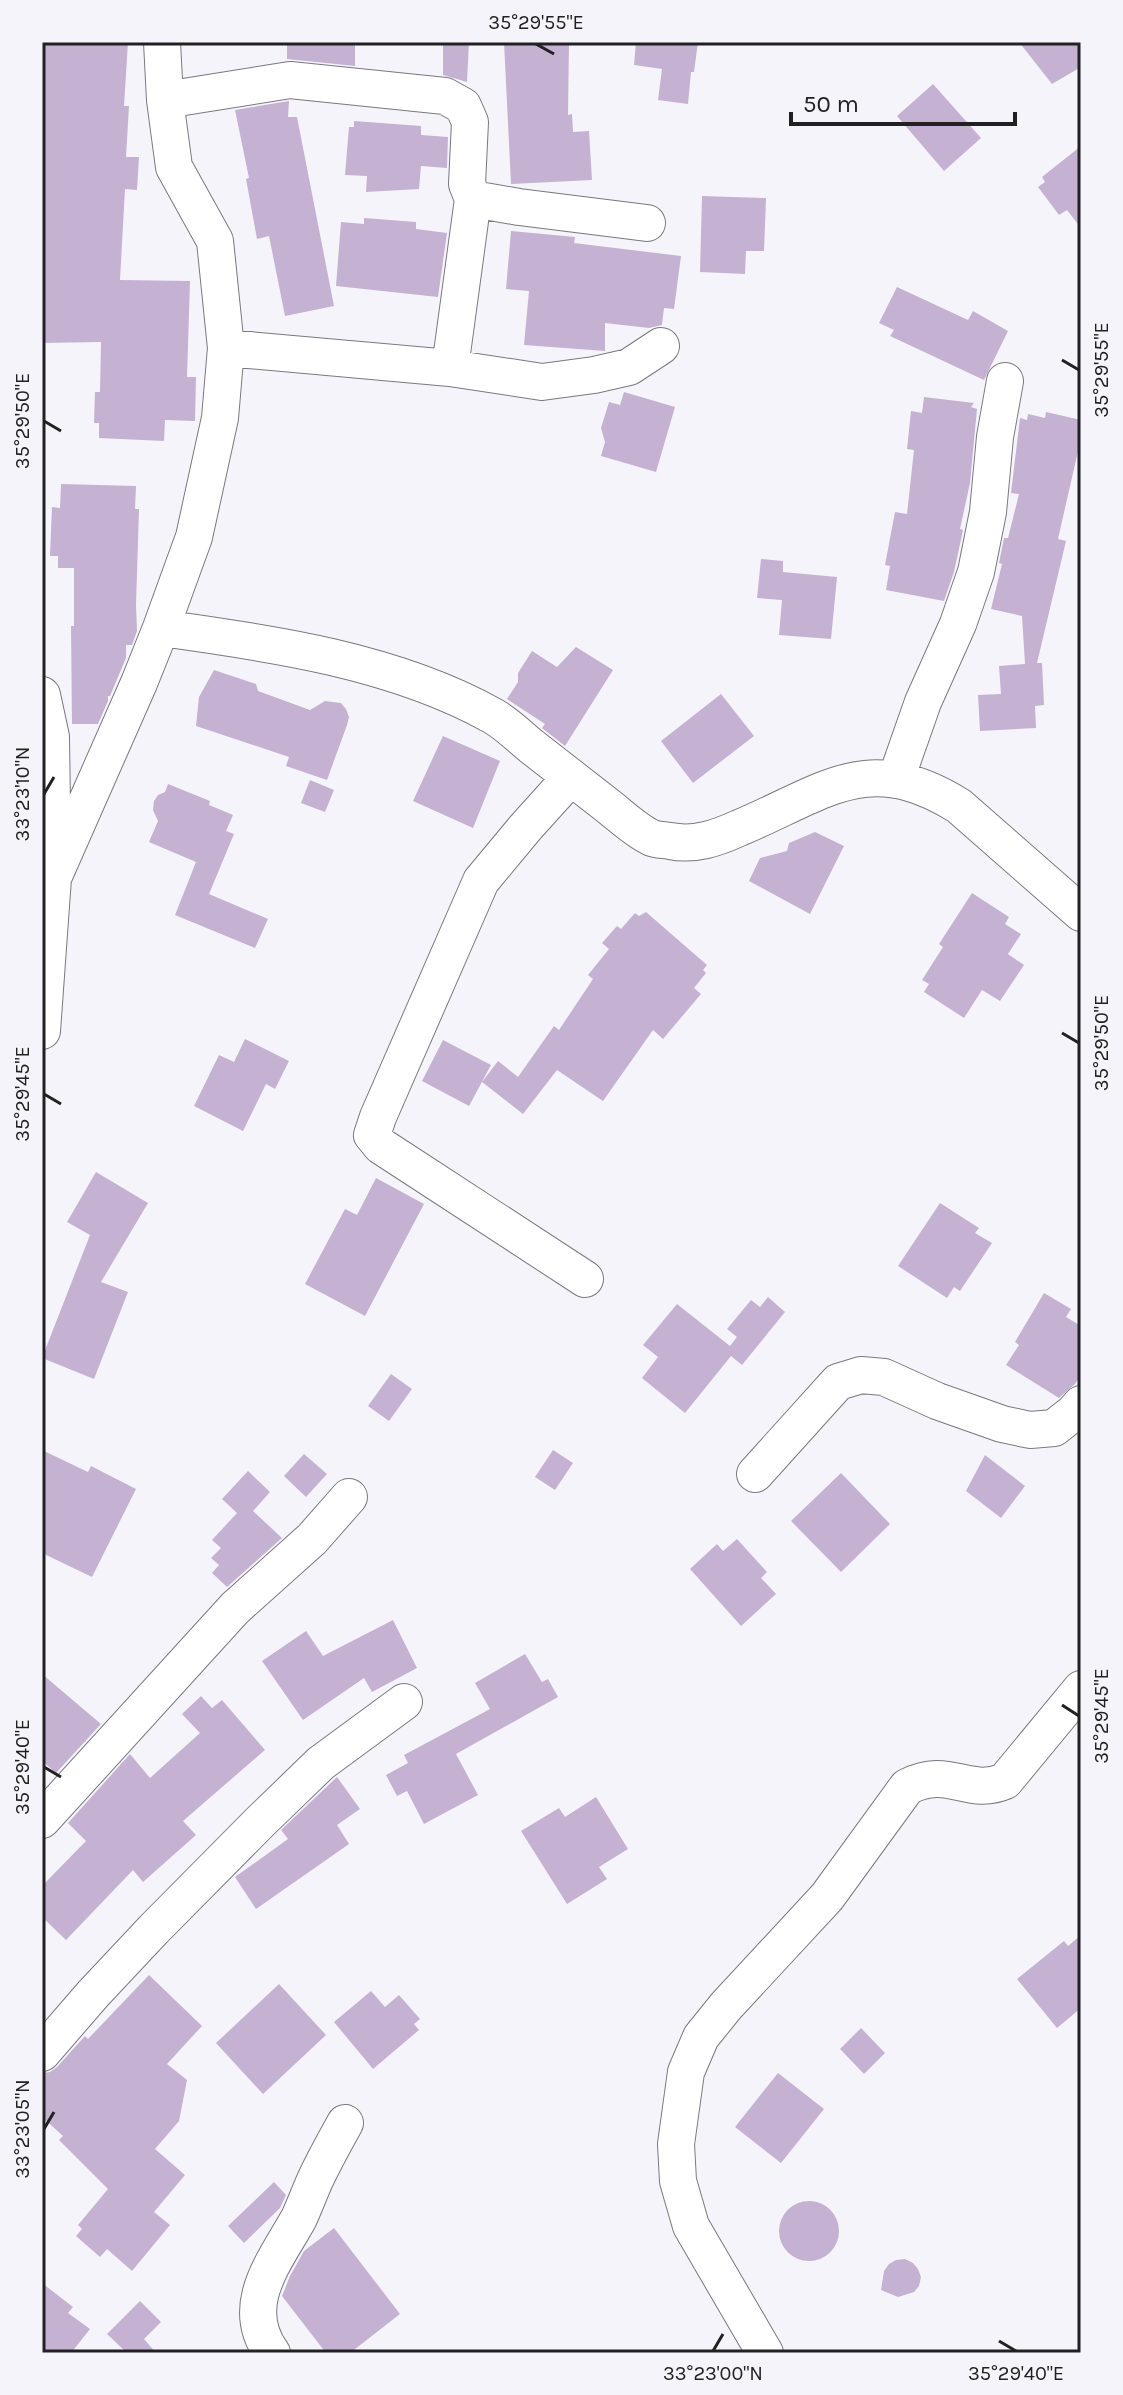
<svg xmlns="http://www.w3.org/2000/svg" width="1123" height="2395" viewBox="0 0 1123 2395" font-family="Karla,sans-serif">
	<style>
		.building { fill: #c5b1d2 }
		.lines { fill: none; stroke-linecap: round; stroke-linejoin: round }
		.minor-casing { stroke: #7a787e; stroke-width: 38 }
		.minor { stroke: #fff; stroke-width: 36 }
		.ticks { fill: none; stroke: #212022; stroke-width: 3 }
		.neatline { fill: none; stroke: #212022; stroke-width: 3 }
		.ticks-label { font-size: 20px; text-anchor: middle; fill: #212022 }
	</style>
	<rect width="100%" height="100%" fill="#f6f4fb"/>
	<path class="building" d="M 42,42 L 128,42 L 124,106 L 129,106 L 126,157 L 139,157 L 137,190 L 125,189 L 120,280 L 190,281 L 187,377 L 196,377 L 195,421 L 165,420 L 164,441 L 99,438 L 99,423 L 94,423 L 95,392 L 100,392 L 101,342 L 42,343 Z
		M 287,42 L 355,42 L 355,66 L 287,59 Z
		M 443,42 L 469,42 L 467,82 L 443,75 Z
		M 504,42 L 569,42 L 568,115 L 572,114 L 573,132 L 589,131 L 592,180 L 511,184 Z
		M 636,42 L 698,42 L 694,72 L 691,72 L 688,104 L 658,100 L 662,69 L 634,65 Z
		M 1019,42 L 1081,42 L 1081,67 L 1052,84 Z
		M 933,84 L 981,138 L 944,171 L 897,116 Z
		M 289,101 L 288,117 L 297,117 L 334,306 L 285,316 L 269,236 L 257,239 L 246,179 L 249,178 L 235,110 Z
		M 354,121 L 421,126 L 421,135 L 448,137 L 447,168 L 421,166 L 419,189 L 366,192 L 367,176 L 345,175 L 349,127 L 354,127 Z
		M 1081,146 L 1081,228 L 1067,210 L 1059,215 L 1038,187 L 1045,182 L 1042,177 Z
		M 702,196 L 766,198 L 764,251 L 746,251 L 745,274 L 700,272 Z
		M 364,218 L 416,222 L 416,229 L 447,233 L 438,297 L 336,286 L 341,222 L 364,224 Z
		M 511,231 L 575,237 L 574,243 L 681,256 L 674,309 L 664,308 L 662,325 L 649,328 L 605,323 L 605,351 L 524,345 L 529,291 L 506,289 Z
		M 897,287 L 968,320 L 973,311 L 1008,331 L 984,380 L 890,336 L 894,330 L 879,323 Z
		M 624,392 L 675,407 L 656,472 L 601,456 L 605,442 L 601,428 L 609,402 L 620,405 Z
		M 924,397 L 974,403 L 971,407 L 977,409 L 970,483 L 960,529 L 963,530 L 954,572 L 944,601 L 886,590 L 890,566 L 885,565 L 895,512 L 907,514 L 914,450 L 907,449 L 911,411 L 922,413 Z
		M 1046,412 L 1081,420 L 1081,438 L 1058,539 L 1066,541 L 1037,663 L 1042,663 L 1044,705 L 1035,706 L 1036,728 L 980,731 L 978,695 L 1001,694 L 999,666 L 1025,664 L 1022,616 L 991,609 L 1002,564 L 999,563 L 1004,538 L 1008,538 L 1019,494 L 1011,493 L 1020,418 L 1027,420 L 1028,414 L 1045,418 Z
		M 61,484 L 136,486 L 135,509 L 139,509 L 136,605 L 137,631 L 132,645 L 126,645 L 126,658 L 110,696 L 108,696 L 108,701 L 98,724 L 72,724 L 71,626 L 74,626 L 74,568 L 58,568 L 58,556 L 50,556 L 52,507 L 60,508 Z
		M 761,559 L 783,561 L 783,572 L 837,577 L 831,639 L 779,635 L 782,600 L 757,598 Z
		M 576,647 L 613,670 L 565,746 L 542,728 L 545,724 L 507,699 L 518,682 L 518,673 L 532,651 L 557,667 Z
		M 214,670 L 256,684 L 258,691 L 310,710 L 325,701 L 341,703 L 346,709 L 349,717 L 347,725 L 327,780 L 286,766 L 289,757 L 196,726 L 199,697 Z
		M 721,694 L 754,736 L 693,783 L 661,741 Z
		M 443,736 L 500,761 L 473,828 L 413,801 Z
		M 310,780 L 334,790 L 325,812 L 301,803 Z
		M 168,784 L 210,801 L 209,805 L 233,815 L 226,831 L 234,834 L 209,894 L 268,919 L 255,948 L 175,915 L 196,862 L 149,842 L 158,821 L 153,810 L 154,801 L 158,795 L 165,792 Z
		M 815,832 L 844,846 L 810,914 L 749,881 L 760,858 L 787,851 L 789,843 Z
		M 972,893 L 1009,917 L 1005,924 L 1021,934 L 1008,954 L 1024,965 L 1000,1001 L 982,990 L 964,1018 L 924,992 L 929,984 L 922,980 L 943,947 L 939,944 Z
		M 646,912 L 707,965 L 703,970 L 706,973 L 694,988 L 701,994 L 663,1039 L 653,1030 L 603,1101 L 557,1070 L 523,1114 L 482,1082 L 498,1061 L 518,1077 L 554,1026 L 559,1030 L 593,979 L 588,975 L 609,949 L 602,943 L 617,926 L 621,929 L 635,913 L 639,916 Z
		M 245,1039 L 289,1061 L 275,1089 L 266,1084 L 243,1131 L 194,1106 L 219,1055 L 234,1062 Z
		M 443,1040 L 491,1065 L 469,1106 L 422,1081 Z
		M 96,1172 L 148,1203 L 101,1282 L 128,1292 L 94,1379 L 42,1358 L 90,1235 L 67,1222 Z
		M 376,1178 L 424,1204 L 365,1316 L 305,1284 L 345,1209 L 357,1215 Z
		M 940,1203 L 979,1228 L 975,1233 L 992,1243 L 960,1291 L 954,1287 L 947,1298 L 898,1266 Z
		M 1044,1293 L 1071,1309 L 1066,1317 L 1081,1326 L 1081,1375 L 1075,1384 L 1059,1398 L 1006,1365 L 1019,1345 L 1015,1342 Z
		M 768,1297 L 785,1312 L 742,1365 L 731,1356 L 685,1413 L 642,1378 L 658,1357 L 643,1345 L 677,1304 L 730,1346 L 737,1337 L 727,1329 L 751,1300 L 760,1307 Z
		M 391,1374 L 412,1389 L 389,1421 L 368,1406 Z
		M 42,1450 L 88,1472 L 91,1466 L 136,1489 L 92,1577 L 42,1553 Z
		M 553,1450 L 573,1463 L 555,1490 L 535,1477 Z
		M 304,1454 L 327,1474 L 306,1497 L 284,1476 Z
		M 985,1455 L 1025,1486 L 1001,1518 L 966,1491 Z
		M 248,1471 L 270,1492 L 253,1511 L 282,1538 L 227,1587 L 212,1573 L 219,1565 L 211,1558 L 221,1548 L 212,1540 L 237,1513 L 222,1499 Z
		M 841,1473 L 890,1524 L 841,1572 L 791,1521 Z
		M 737,1539 L 767,1572 L 761,1578 L 776,1594 L 741,1626 L 690,1569 L 717,1544 L 723,1551 Z
		M 393,1620 L 417,1668 L 372,1692 L 364,1678 L 303,1720 L 262,1661 L 306,1631 L 323,1656 Z
		M 525,1654 L 542,1682 L 548,1679 L 558,1697 L 456,1754 L 478,1795 L 424,1824 L 407,1791 L 397,1796 L 386,1775 L 408,1763 L 404,1755 L 490,1709 L 475,1683 Z
		M 42,1674 L 101,1724 L 56,1773 L 42,1761 Z
		M 201,1696 L 212,1708 L 222,1700 L 265,1750 L 183,1821 L 196,1835 L 143,1882 L 133,1870 L 66,1940 L 42,1917 L 42,1886 L 86,1841 L 68,1823 L 130,1754 L 150,1778 L 200,1733 L 182,1714 Z
		M 337,1777 L 360,1809 L 337,1825 L 349,1844 L 256,1909 L 235,1877 L 288,1839 L 281,1830 Z
		M 596,1797 L 628,1849 L 599,1867 L 607,1879 L 567,1904 L 521,1831 L 559,1808 L 565,1817 Z
		M 1081,1935 L 1081,2008 L 1057,2028 L 1017,1979 L 1064,1941 L 1068,1946 Z
		M 149,1975 L 202,2026 L 167,2064 L 187,2080 L 179,2121 L 155,2149 L 185,2175 L 154,2212 L 170,2225 L 132,2271 L 107,2249 L 100,2257 L 76,2236 L 82,2229 L 78,2225 L 108,2189 L 59,2140 L 63,2136 L 42,2117 L 42,2073 L 50,2072 L 57,2067 L 85,2036 L 88,2039 Z
		M 279,1984 L 326,2035 L 263,2094 L 216,2043 Z
		M 371,1991 L 385,2007 L 399,1995 L 420,2019 L 414,2024 L 419,2030 L 373,2069 L 334,2022 Z
		M 861,2028 L 885,2053 L 864,2074 L 840,2049 Z
		M 778,2073 L 824,2109 L 781,2163 L 735,2127 Z
		M 274,2182 L 286,2195 L 280,2208 L 244,2243 L 228,2226 Z
		M779 2231a30 30 0 1 1 60 0a30 30 0 1 1-60 0Z
		M 334,2228 L 400,2314 L 350,2353 L 326,2353 L 282,2296 L 290,2276 L 304,2251 Z
		M 905,2259 L 913,2263 L 918,2269 L 921,2277 L 919,2286 L 914,2292 L 898,2297 L 881,2290 L 884,2271 L 889,2264 L 896,2260 Z
		M 42,2283 L 73,2307 L 68,2313 L 90,2329 L 71,2353 L 42,2353 Z
		M 140,2301 L 161,2322 L 144,2339 L 156,2353 L 127,2353 L 107,2334 Z"/>
	<g class="lines">
		<g class="minor-casing">
			<path id="minor" d="M 165,100 L 290,80 L 445,96 L 463,106 L 470,122 L 467,184 L 473,199 L 519,207 L 647,223
				M 226,348 L 450,368 L 542,382 L 594,375 L 629,367 L 661,346
				M 450,368 L 473,199
				M 161,628 C 271,643 395,661 493,716 C 507,724 519,736 531,746 C 557,766 582,786 608,806 C 621,816 636,831 652,838 C 657,840 664,840 670,841 C 695,846 717,838 739,828 C 825,792 868,749 959,806 L 1081,913
				M 42,695 L 51,737 L 53,878 L 42,1031
				M 571,777 L 525,828 L 481,881 L 378,1117 L 372,1135 L 381,1146 L 585,1279
				M 896,779 L 923,702 L 958,624 L 976,572 L 988,512 L 995,437 L 1005,381
				M 53,878 L 139,683 L 161,628 L 194,537 L 220,418 L 226,348 L 215,241 L 174,167 L 165,100 L 162,42
				M 755,1474 L 838,1382 L 861,1375 L 884,1377 L 937,1401 L 1002,1424 L 1030,1430 L 1054,1428 L 1073,1413 L 1081,1404
				M 42,1820 L 235,1608 L 312,1539 L 349,1497
				M 42,2053 L 93,1994 L 154,1929 L 260,1822 L 321,1763 L 404,1702
				M 272,2353 C 237,2305 276,2260 299,2218 C 305,2205 310,2191 316,2178 C 325,2159 335,2141 345,2123
				M 765,2353 L 691,2226 L 678,2181 L 676,2144 L 686,2072 L 701,2037 L 726,2006 L 827,1897 L 907,1787 C 949,1765 968,1797 1005,1781 L 1081,1689"/>
		</g>
		<use href="#minor" class="minor"/>
	</g>
	<path class="ticks" d="M 536,44 L 554,54M 1062,360 L 1079,370M 44,421 L 61,431M 44,794 L 54,777M 1062,1033 L 1079,1043M 44,1094 L 61,1104M 1062,1705 L 1079,1716M 44,1767 L 61,1777M 44,2129 L 54,2112M 999,2341 L 1016,2351M 713,2351 L 723,2334"/>
	<rect width="1123" height="2395" fill="none" stroke="#f6f4fb" stroke-width="88"/>
	<path d="M791 112v12h224v-12" fill="none" stroke="#212022" stroke-width="4"/>
	<text x="803" y="112" font-size="24" fill="#212022" stroke="#f6f4fb" stroke-width="6" paint-order="stroke">50 m</text>
	<rect x="44" y="44" width="1035" height="2307" class="neatline"/>
	<g class="ticks-label">
		<text x="536" y="29">35°29'55"E</text>
		<text transform="translate(1101 370) rotate(-90)" y="7">35°29'55"E</text>
		<text transform="translate(22 421) rotate(-90)" y="7">35°29'50"E</text>
		<text transform="translate(22 794) rotate(-90)" y="7">33°23'10"N</text>
		<text transform="translate(1101 1043) rotate(-90)" y="7">35°29'50"E</text>
		<text transform="translate(22 1094) rotate(-90)" y="7">35°29'45"E</text>
		<text transform="translate(1101 1716) rotate(-90)" y="7">35°29'45"E</text>
		<text transform="translate(22 1767) rotate(-90)" y="7">35°29'40"E</text>
		<text transform="translate(22 2129) rotate(-90)" y="7">33°23'05"N</text>
		<text x="713" y="2380">33°23'00"N</text>
		<text x="1016" y="2380">35°29'40"E</text>
	</g>
</svg>
